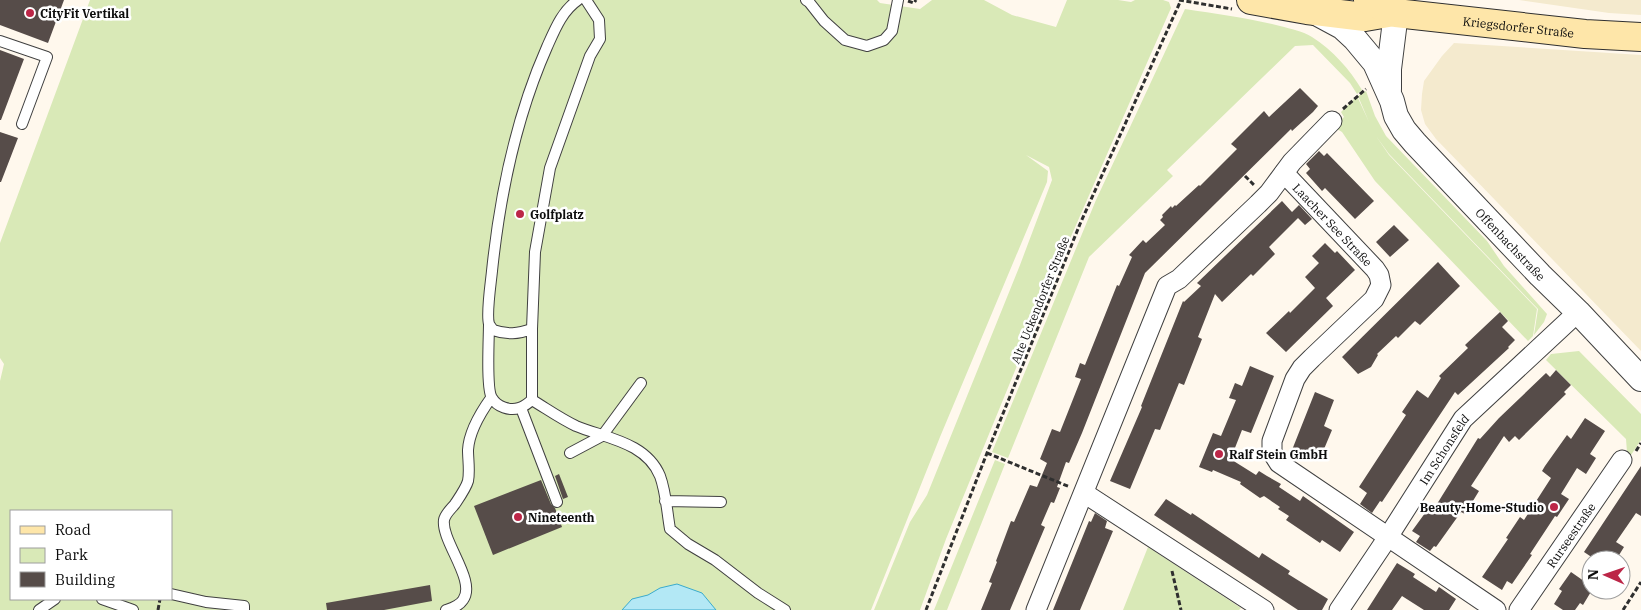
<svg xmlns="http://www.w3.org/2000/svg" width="1641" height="610" viewBox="0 0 1641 610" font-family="'IBM Plex Serif',serif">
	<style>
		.farmland { fill: #f4eace }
		.green { fill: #d9e9b7; fill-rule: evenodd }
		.water { fill: #b3e8f5; stroke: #3aabcc }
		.building { fill: #564c49 }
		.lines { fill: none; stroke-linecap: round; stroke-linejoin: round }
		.service-casing { stroke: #404040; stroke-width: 12 }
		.minor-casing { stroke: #404040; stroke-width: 21 }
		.tertiary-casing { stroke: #404040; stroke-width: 26 }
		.secondary-casing { stroke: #2f2f2f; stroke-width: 30 }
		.path { stroke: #2f2f2f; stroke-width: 3; stroke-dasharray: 5 2.5; stroke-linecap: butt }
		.service { stroke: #fff; stroke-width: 10 }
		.minor { stroke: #fff; stroke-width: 19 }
		.tertiary { stroke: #fff; stroke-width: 24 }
		.secondary { stroke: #fee6a9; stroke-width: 28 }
		.poi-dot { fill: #bc2647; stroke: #fff; stroke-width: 2 }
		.labels { text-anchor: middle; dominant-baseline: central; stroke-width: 5; stroke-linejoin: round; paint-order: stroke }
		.poi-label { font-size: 12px; font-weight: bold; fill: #0d0d0d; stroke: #fff; text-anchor: start }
		.street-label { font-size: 12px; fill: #0d0d0d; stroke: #fff }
	</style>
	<rect width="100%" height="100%" fill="#fff8ed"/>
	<path class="farmland" d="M 1519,0 L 1641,0 L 1641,15 L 1609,13 Z
		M 1454,43 L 1641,55 L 1641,351 L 1436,139 L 1425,124 L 1421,110 L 1422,94 L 1424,81 L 1442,56 Z"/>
	<path class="green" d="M 90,0 L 877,0 L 880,3 L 920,9 L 932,0 L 984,0 L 1012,15 L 1056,27 L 1067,0 L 1118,0 L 1131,2 L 1135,0 L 1163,0 L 1169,2 L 1171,8 L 1055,273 L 946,539 L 920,610 L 874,610 L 910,522 L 927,495 L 1020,265 L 1052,180 L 1049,167 L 1026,155 L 1048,171 L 1047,182 L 940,437 L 871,610 L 0,610 L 0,381 L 4,364 L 0,358 L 0,243 ZM 11,511 L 171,511 L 171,599 L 11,599 Z
		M 1185,9 C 1217,14 1249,18 1280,26 C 1291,29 1303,31 1312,37 C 1333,50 1350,70 1362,90 L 1357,94 L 1350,83 L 1313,45 L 1295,46 L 1167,170 L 1173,176 L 1089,257 L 1008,458 L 992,452 L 1096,200 Z
		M 1366,91 L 1375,116 L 1386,136 L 1487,241 L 1504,266 L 1547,314 L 1544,322 L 1534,335 L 1538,309 L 1389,154 L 1376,136 L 1389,155 L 1537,309 L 1533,336 L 1528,341 L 1375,181 L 1342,132 L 1337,129 L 1331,129 L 1344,117 L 1341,112 L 1357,96 L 1369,122 L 1358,96 Z
		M 1579,351 L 1641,414 L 1641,440 L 1631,455 L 1627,452 L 1626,439 L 1546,360 L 1551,354 Z
		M 995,460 L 1005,464 L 947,610 L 934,610 Z
		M 1148,547 L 1241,608 L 1239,610 L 1123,610 Z"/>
	<path class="water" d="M 677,584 L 702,593 L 716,610 L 622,610 L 632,599 L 648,595 L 660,588 Z"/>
	<path class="building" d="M 0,0 L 64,0 L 48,43 L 0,25 Z
		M 0,50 L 24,59 L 1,120 L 0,120 Z
		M 1300,88 L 1318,106 L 1313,112 L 1292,131 L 1291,129 L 1145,273 L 1082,433 L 1069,463 L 1066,462 L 1057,487 L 1060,488 L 1054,503 L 1051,502 L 1041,525 L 1045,527 L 1010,610 L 981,610 L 992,583 L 989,582 L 997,562 L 996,561 L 1011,521 L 1014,522 L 1030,485 L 1037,487 L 1047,463 L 1040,459 L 1052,429 L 1060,432 L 1081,379 L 1075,377 L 1080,363 L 1085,365 L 1117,285 L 1119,286 L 1132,257 L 1129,255 L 1143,240 L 1146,243 L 1165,225 L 1160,220 L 1163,217 L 1162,215 L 1171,206 L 1172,208 L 1175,205 L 1176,206 L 1199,185 L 1200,186 L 1237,149 L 1231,144 L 1264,111 L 1269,117 Z
		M 0,132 L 18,138 L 1,182 L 0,182 Z
		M 1319,151 L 1324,156 L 1327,153 L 1374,201 L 1355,219 L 1325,188 L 1322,191 L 1306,173 L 1310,169 L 1306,164 Z
		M 1282,201 L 1292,212 L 1299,205 L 1312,219 L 1305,225 L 1292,212 L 1298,218 L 1269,247 L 1275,254 L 1253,276 L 1251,274 L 1222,302 L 1215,294 L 1198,337 L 1202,339 L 1184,385 L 1179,383 L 1160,430 L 1155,429 L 1130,489 L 1110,481 L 1142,407 L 1141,406 L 1183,301 L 1184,302 L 1201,286 L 1197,283 Z
		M 1394,225 L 1409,240 L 1390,257 L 1376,242 Z
		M 1325,243 L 1335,253 L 1337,251 L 1355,270 L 1326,298 L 1333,306 L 1286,352 L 1266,333 L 1289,311 L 1290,313 L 1315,288 L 1305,277 L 1319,263 L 1312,256 Z
		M 1438,262 L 1460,286 L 1420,325 L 1415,321 L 1398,338 L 1396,336 L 1377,354 L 1378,355 L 1371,367 L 1358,374 L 1342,357 Z
		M 1500,312 L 1508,321 L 1502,327 L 1515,340 L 1508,347 L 1509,348 L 1458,395 L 1455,392 L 1382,502 L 1380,501 L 1372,513 L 1360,504 L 1367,493 L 1359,487 L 1406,415 L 1402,412 L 1417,390 L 1428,398 L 1441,378 L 1439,376 L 1468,348 L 1465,345 Z
		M 1250,366 L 1274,376 L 1251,433 L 1242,430 L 1231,458 L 1233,458 L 1232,460 L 1256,475 L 1259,471 L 1267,476 L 1281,484 L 1279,487 L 1300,501 L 1303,496 L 1354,532 L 1340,552 L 1322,540 L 1320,543 L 1286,520 L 1289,516 L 1278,509 L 1280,507 L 1264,496 L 1260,498 L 1240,484 L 1241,482 L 1213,470 L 1212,472 L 1199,467 L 1213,433 L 1221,436 L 1236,400 L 1229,398 L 1235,383 L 1242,386 Z
		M 1556,370 L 1571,385 L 1564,392 L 1566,394 L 1519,440 L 1515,436 L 1509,442 L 1504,436 L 1471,486 L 1479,491 L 1465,514 L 1461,512 L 1436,547 L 1434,546 L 1430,551 L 1416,542 L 1420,536 L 1412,531 L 1428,509 L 1432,512 L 1478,438 L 1480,439 L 1499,418 L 1546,373 L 1550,377 Z
		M 1315,392 L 1334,400 L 1324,426 L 1332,430 L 1319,461 L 1292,450 Z
		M 1585,418 L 1605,431 L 1590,454 L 1596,458 L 1586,474 L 1577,468 L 1561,494 L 1569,499 L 1557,517 L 1555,516 L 1530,554 L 1532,555 L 1512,584 L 1507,581 L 1502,590 L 1482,577 L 1508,539 L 1506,538 L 1520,517 L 1524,520 L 1551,478 L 1542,471 L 1545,466 L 1567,435 L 1571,439 Z
		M 1641,466 L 1641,516 L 1636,513 L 1616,542 L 1624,547 L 1616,560 L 1596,560 L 1584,552 Z
		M 559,474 L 568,497 L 563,499 L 555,476 Z
		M 541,480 L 551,504 L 555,508 L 562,527 L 493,555 L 474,506 Z
		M 1166,499 L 1191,515 L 1192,513 L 1259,558 L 1262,553 L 1290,571 L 1288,574 L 1328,599 L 1322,610 L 1298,610 L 1154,515 Z
		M 1095,513 L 1107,521 L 1105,528 L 1113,531 L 1080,610 L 1053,610 L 1089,521 L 1091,522 Z
		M 1397,563 L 1415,574 L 1413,577 L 1436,592 L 1439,587 L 1456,599 L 1449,610 L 1424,610 L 1402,596 L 1392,610 L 1367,610 Z
		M 1571,572 L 1591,586 L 1592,590 L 1583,605 L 1580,603 L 1575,610 L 1563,610 L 1554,604 L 1562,591 L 1559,589 Z
		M 430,585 L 432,601 L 384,610 L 327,610 L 326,603 Z"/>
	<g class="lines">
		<g class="service-casing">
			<path id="service" d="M 578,0 C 562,11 555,29 547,47 C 516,117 500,194 492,271 C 491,282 486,314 489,324 C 490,326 492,328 493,330 C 507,335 518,334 532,329 L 535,252 L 550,168 L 590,56 L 600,39 L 599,20 L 586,0
				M 806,0 L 809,2 L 824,21 L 845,40 L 867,46 L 884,40 L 892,31 L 898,0
				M 0,41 L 47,57 L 22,124
				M 489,324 C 489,337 486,389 492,398 C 497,407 510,411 519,408 C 524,407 528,403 532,400 L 532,329
				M 532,400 C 547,409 561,419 576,426 C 605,438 646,442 660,476 C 666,492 667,512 670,529 L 688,544 L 715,560 L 758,593 L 785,610
				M 521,408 L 557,502
				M 570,453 L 602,436 L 641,383
				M 665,501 L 721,502
				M 171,594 L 206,602 L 244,606 L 244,610
				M 102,599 L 133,610
				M 39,610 L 55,599
				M 446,610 C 452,608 459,606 463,600 C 477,581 441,541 444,520 C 445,514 451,509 455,504 C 459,498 466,488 468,481 C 470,471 468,460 468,450 C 469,432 481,412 491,398"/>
		</g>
		<g class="minor-casing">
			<g id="minor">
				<path id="s1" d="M 1284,173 L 1375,269 L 1379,275 L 1381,285 L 1374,299 L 1312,358 L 1302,368 L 1295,379 L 1272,441 L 1272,452 L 1279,463 L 1496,610"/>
				<path d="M 1084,493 L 1264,610"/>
				<path d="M 1036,610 L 1167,286 L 1179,279 L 1258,204 L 1269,193 L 1292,162 L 1332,121"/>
				<path id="s2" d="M 1339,610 L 1388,537 L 1463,419 L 1578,312"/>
				<path id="s3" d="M 1519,610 L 1622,460"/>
			</g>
		</g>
		<g class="tertiary-casing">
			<g id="tertiary">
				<path id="s4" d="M 1316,13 L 1342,27 L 1355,39 L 1375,63 L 1392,101 L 1396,116 L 1404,130 L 1415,143 L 1540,275 L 1578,312 L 1641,379"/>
				<path d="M 1389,89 L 1389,69 L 1396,13"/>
			</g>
		</g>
		<g class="secondary-casing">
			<g id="secondary">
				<path d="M 1251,0 L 1307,10 L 1365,17 L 1394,12"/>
				<path id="s5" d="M 1368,0 L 1396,13 L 1585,34 L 1641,37"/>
			</g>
		</g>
		<path class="path" d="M 1179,0 L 1232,9
			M 908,1 L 914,3 L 916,0
			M 1343,109 L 1366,89
			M 1245,176 L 1255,186
			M 1636,451 L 1641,443
			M 987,453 L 1070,487
			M 1172,571 L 1181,610
			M 158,610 L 160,599
			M 926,610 L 987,453 L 1080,224 L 1181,0
			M 1623,610 L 1641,582"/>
		<use href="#service" class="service"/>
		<use href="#minor" class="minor"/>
		<use href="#tertiary" class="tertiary"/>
		<use href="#secondary" class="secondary"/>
	</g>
	<g class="poi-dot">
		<circle cx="30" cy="13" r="5"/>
		<circle cx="520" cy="214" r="5"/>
		<circle cx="1219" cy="454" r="5"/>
		<circle cx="1554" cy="507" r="5"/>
		<circle cx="518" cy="517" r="5"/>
	</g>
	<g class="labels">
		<g class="poi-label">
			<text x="40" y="13">CityFit Vertikal</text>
			<text x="530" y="214">Golfplatz</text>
			<text x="1229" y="454">Ralf Stein GmbH</text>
			<text x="1544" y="507" text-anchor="end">Beauty-Home-Studio</text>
			<text x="528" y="517">Nineteenth</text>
		</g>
		<g class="street-label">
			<text stroke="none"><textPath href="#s5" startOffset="154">Kriegsdorfer Straße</textPath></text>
			<text stroke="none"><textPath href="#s1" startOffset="71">Laacher See Straße</textPath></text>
			<text stroke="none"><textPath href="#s4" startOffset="308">Offenbachstraße</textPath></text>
			<text transform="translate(1040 300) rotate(-68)">Alte Uckendorfer Straße</text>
			<text stroke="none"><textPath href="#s2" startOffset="192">Im Schonsfeld</textPath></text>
			<text stroke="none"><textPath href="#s3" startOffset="91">Rurseestraße</textPath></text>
		</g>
	</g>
	<rect x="10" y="510" width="162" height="90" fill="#ffffff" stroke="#9e9e9e"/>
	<rect x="20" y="526" width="25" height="8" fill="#fee6a9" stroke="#9e9e9e"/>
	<text x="55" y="535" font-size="15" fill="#0d0d0d">Road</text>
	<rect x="20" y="548" width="25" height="15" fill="#d9e9b7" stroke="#9e9e9e"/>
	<text x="55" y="560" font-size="15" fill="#0d0d0d">Park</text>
	<rect x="20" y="572" width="25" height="15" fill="#564c49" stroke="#9e9e9e"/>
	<text x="55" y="585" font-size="15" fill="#0d0d0d">Building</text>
	<g transform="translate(1606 575) rotate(272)"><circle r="24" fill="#ffffff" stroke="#9e9e9e"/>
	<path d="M0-4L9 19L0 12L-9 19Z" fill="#bc2647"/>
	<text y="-8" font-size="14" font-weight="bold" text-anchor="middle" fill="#0d0d0d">N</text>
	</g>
</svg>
